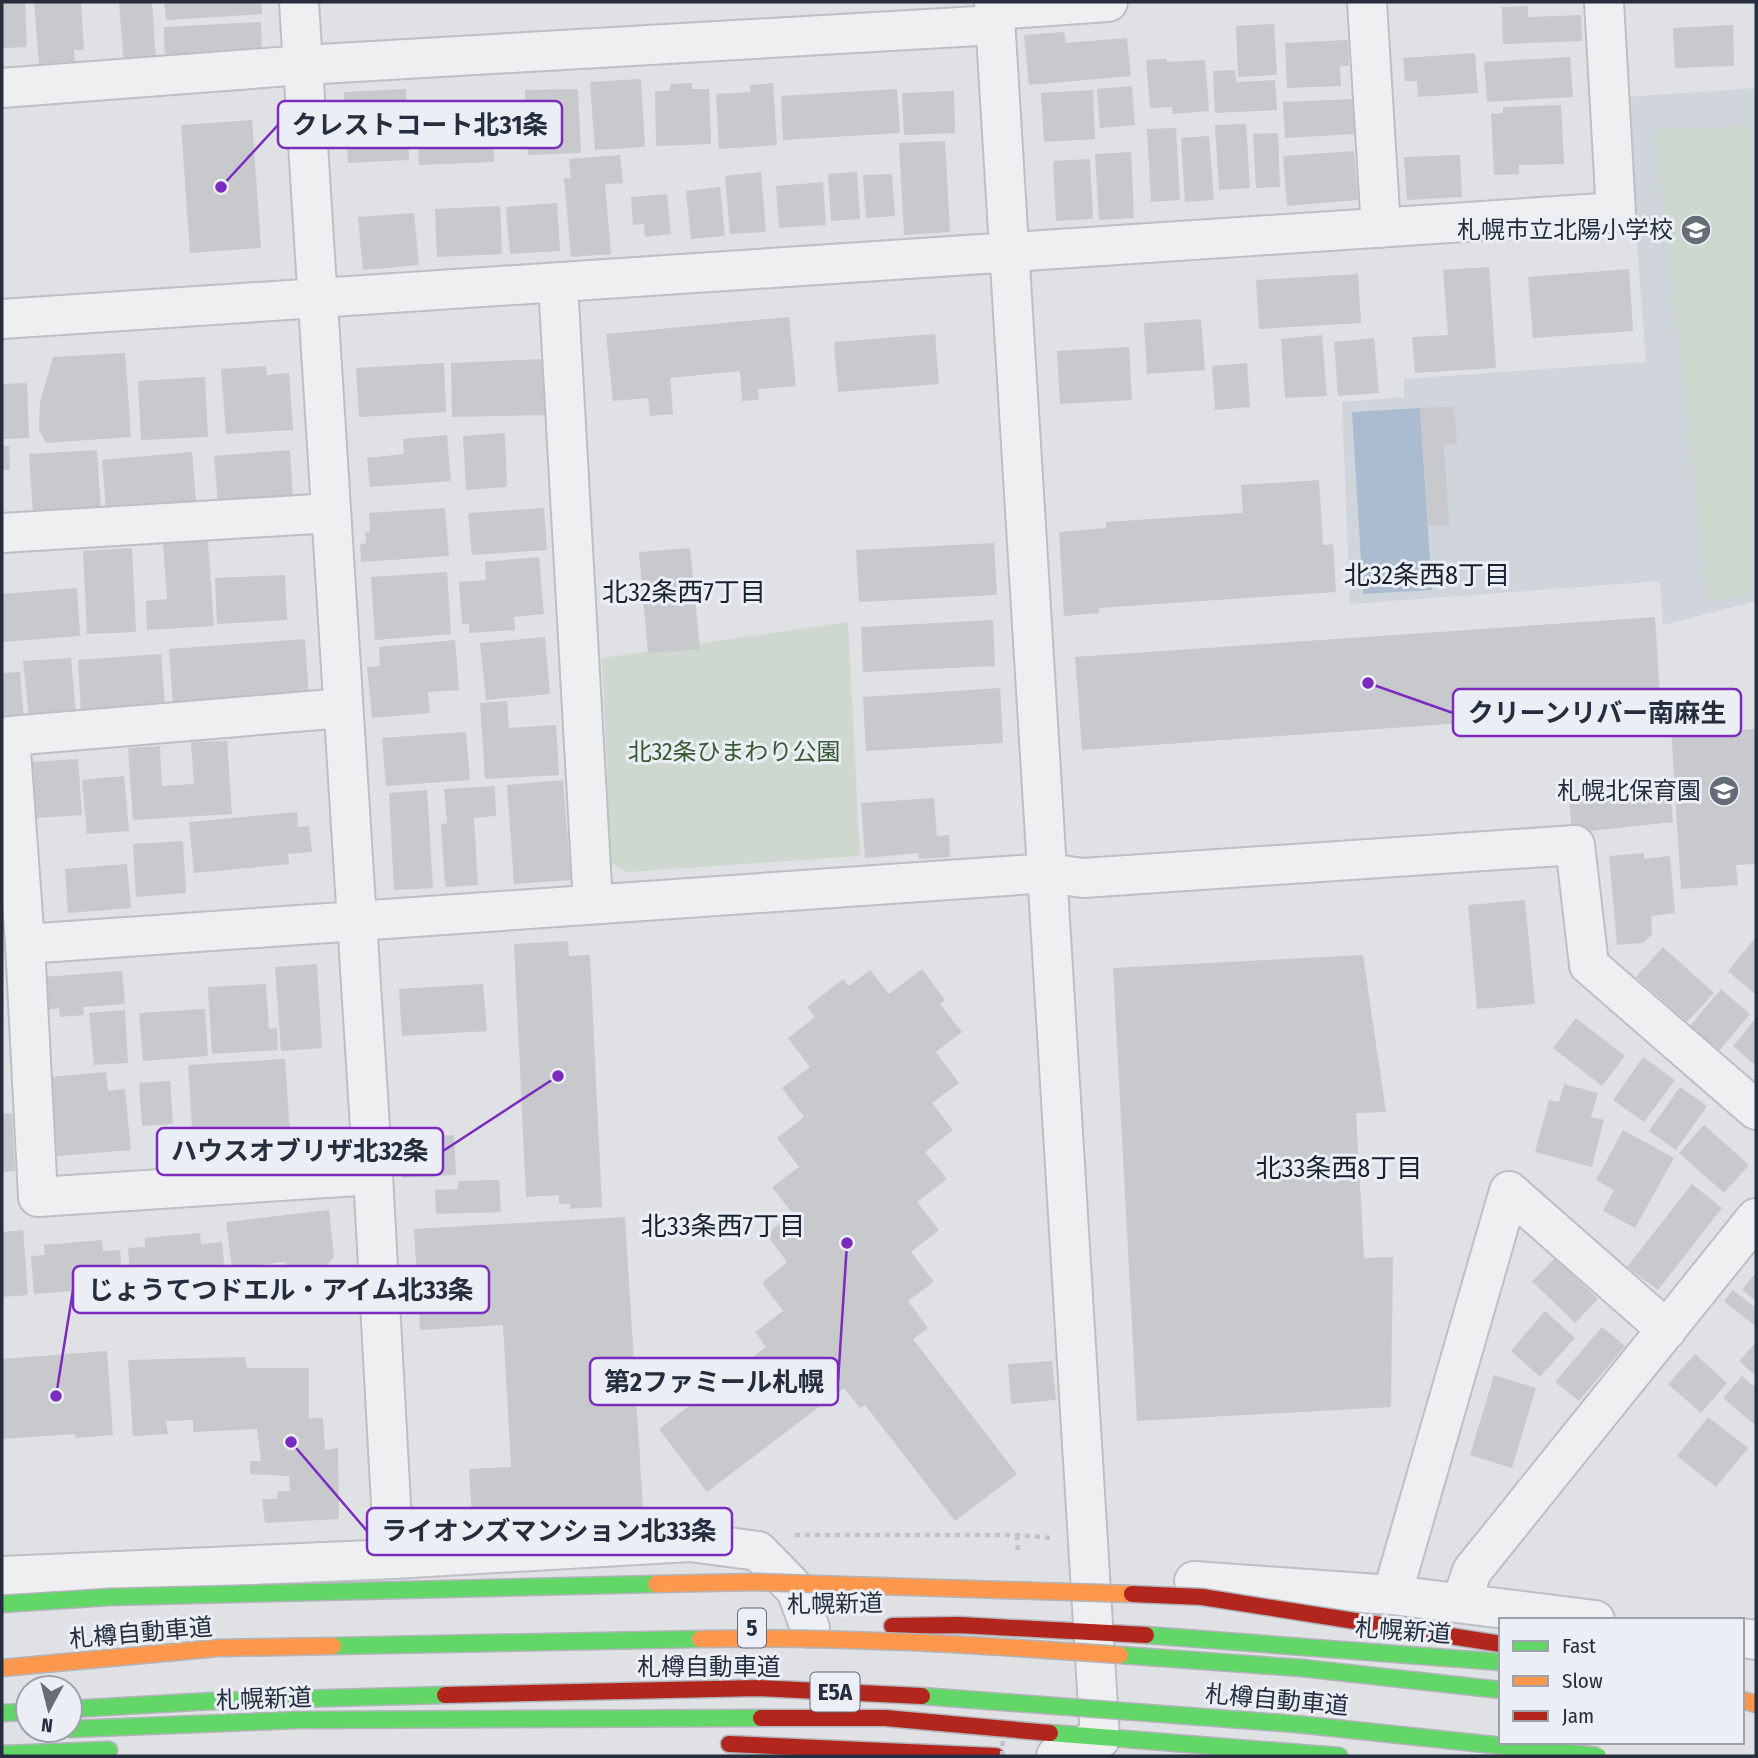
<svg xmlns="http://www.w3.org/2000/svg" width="1758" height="1758" viewBox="0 0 1758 1758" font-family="'Fira Sans Condensed','Noto Sans JP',sans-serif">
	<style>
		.built { fill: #d0d4db }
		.green { fill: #ced8cf }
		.water { fill: #abbcd1 }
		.building { fill: #c7c9cc }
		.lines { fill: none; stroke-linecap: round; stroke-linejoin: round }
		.street-casing { stroke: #bdbfc2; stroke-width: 42 }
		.fast-casing { stroke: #b1b4b9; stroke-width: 19 }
		.slow-casing { stroke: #b1b4b9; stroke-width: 19 }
		.jam-casing { stroke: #b1b4b9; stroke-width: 19 }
		.path { stroke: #c1c2c7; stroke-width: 4.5; stroke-dasharray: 5 5; stroke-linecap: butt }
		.street { stroke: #eeeff1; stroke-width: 38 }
		.fast { stroke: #63d668; stroke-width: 16 }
		.slow { stroke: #ff974d; stroke-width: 16 }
		.jam { stroke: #b3261e; stroke-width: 16 }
		.fast-bridge-casing { stroke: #b1b4b9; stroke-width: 19; stroke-linecap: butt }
		.slow-bridge-casing { stroke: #b1b4b9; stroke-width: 19; stroke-linecap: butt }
		.jam-bridge-casing { stroke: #b1b4b9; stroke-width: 19; stroke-linecap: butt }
		.path-bridge { stroke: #c1c2c7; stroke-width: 4.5; stroke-dasharray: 5 5; stroke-linecap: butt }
		.fast-bridge { stroke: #63d668; stroke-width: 16 }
		.slow-bridge { stroke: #ff974d; stroke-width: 16 }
		.jam-bridge { stroke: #b3261e; stroke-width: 16 }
		.labels { text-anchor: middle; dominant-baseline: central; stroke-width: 6; stroke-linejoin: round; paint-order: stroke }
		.shield { fill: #ebeff5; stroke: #606775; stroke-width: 2 }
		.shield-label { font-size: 23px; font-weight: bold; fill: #252d3e }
		.poi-label { font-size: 24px; fill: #252d3e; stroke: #ebeff5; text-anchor: end }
		.park-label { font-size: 24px; fill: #385a32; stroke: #ebeff5 }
		.street-label { font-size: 24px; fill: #252d3e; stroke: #ebeff5 }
		.neighbourhood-label { font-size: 26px; fill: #181f2e; stroke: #ebeff5 }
		.leader { fill: none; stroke: #7b2cbf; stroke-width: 2.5 }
		.callout-dot { fill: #7b2cbf; stroke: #ebeff5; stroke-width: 2.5 }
		.callout { fill: #ebeff5; stroke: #7b2cbf; stroke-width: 2.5 }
		.callout-label { font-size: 26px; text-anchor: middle; font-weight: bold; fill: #252d3e }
	</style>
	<rect width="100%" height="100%" fill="#dfe1e4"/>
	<path class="built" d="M 1756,88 L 1756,601 L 1663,625 L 1660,581 L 1350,604 L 1342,402 L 1404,397 L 1404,379 L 1646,362 L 1626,97 Z"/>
	<path class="green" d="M 1756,126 L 1756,591 L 1709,603 L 1654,130 Z
		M 848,622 L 860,856 L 627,872 L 611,863 L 602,658 Z"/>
	<path class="water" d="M 1420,408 L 1432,590 L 1363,594 L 1352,412 Z"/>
	<path class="building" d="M 2,2 L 25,2 L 27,47 L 2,48 Z
		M 34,2 L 81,2 L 84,50 L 74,50 L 75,62 L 39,64 Z
		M 119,2 L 152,2 L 156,60 L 124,62 Z
		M 164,2 L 261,2 L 262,14 L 166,20 Z
		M 1528,6 L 1528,17 L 1581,15 L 1582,41 L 1503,44 L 1502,7 Z
		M 261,22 L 262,57 L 165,61 L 164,27 Z
		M 1274,24 L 1277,75 L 1238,77 L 1236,26 Z
		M 1733,25 L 1734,66 L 1675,68 L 1673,28 Z
		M 1064,32 L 1066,43 L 1127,38 L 1131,76 L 1029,85 L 1024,35 Z
		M 1348,40 L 1349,66 L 1340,66 L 1341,86 L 1287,88 L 1285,43 Z
		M 1475,53 L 1478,93 L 1418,97 L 1417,81 L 1405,81 L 1403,58 Z
		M 1570,57 L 1573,97 L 1487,102 L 1484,62 Z
		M 1166,59 L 1167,62 L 1205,60 L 1209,111 L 1173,114 L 1172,107 L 1150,108 L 1146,60 Z
		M 1235,70 L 1236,82 L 1275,80 L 1277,110 L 1215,113 L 1213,71 Z
		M 641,79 L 645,147 L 595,150 L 590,82 Z
		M 692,83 L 692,89 L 709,89 L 711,144 L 656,146 L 655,91 L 670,91 L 670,84 Z
		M 773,83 L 777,145 L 719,149 L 716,94 L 750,92 L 750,85 Z
		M 1132,86 L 1135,125 L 1100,128 L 1097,89 Z
		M 406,89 L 409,160 L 348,163 L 344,92 Z
		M 578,89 L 581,153 L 528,155 L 525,90 Z
		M 897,89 L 900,133 L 783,140 L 781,96 Z
		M 1093,90 L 1095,139 L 1044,142 L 1041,93 Z
		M 954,91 L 955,133 L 904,135 L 902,93 Z
		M 1354,99 L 1355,134 L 1285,138 L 1283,102 Z
		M 1561,105 L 1564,164 L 1519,165 L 1519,174 L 1494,175 L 1491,114 L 1503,113 L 1503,107 Z
		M 492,119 L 494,162 L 419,165 L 416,123 Z
		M 252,120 L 261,248 L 190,253 L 181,125 Z
		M 1246,124 L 1250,188 L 1219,190 L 1215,125 Z
		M 1176,128 L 1180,200 L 1151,202 L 1147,129 Z
		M 1278,133 L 1280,187 L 1256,188 L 1253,134 Z
		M 1209,136 L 1214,200 L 1185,202 L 1181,138 Z
		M 945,141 L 950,232 L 904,235 L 899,143 Z
		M 1354,151 L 1358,200 L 1287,206 L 1283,156 Z
		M 1131,152 L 1134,218 L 1099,220 L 1095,154 Z
		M 620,155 L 623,183 L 605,184 L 611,254 L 571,257 L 564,178 L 571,178 L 569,159 Z
		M 1460,155 L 1462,197 L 1407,200 L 1404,157 Z
		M 1090,159 L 1093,219 L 1056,221 L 1053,161 Z
		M 761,172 L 766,232 L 730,234 L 725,176 Z
		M 857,172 L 860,219 L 831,221 L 828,174 Z
		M 892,174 L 895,216 L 866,218 L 863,175 Z
		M 823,182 L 826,225 L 779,228 L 776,186 Z
		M 720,187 L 725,236 L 691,239 L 686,191 Z
		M 667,194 L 671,234 L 645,237 L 644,224 L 633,225 L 631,197 Z
		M 557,203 L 560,251 L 510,254 L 506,207 Z
		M 500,206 L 502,254 L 437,257 L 435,209 Z
		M 414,213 L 419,265 L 363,270 L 358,217 Z
		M 1489,267 L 1496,368 L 1415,373 L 1412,337 L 1448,335 L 1443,270 Z
		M 1629,269 L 1633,331 L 1533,338 L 1528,277 Z
		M 1358,274 L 1361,323 L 1259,329 L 1256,280 Z
		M 789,317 L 796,386 L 758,389 L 759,400 L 742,401 L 740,371 L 670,378 L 673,414 L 650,416 L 648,398 L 613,401 L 606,334 Z
		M 1201,319 L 1205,370 L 1147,374 L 1144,323 Z
		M 935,334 L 939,384 L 838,392 L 834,342 Z
		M 1322,335 L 1327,396 L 1285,398 L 1281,339 Z
		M 1374,338 L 1379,393 L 1338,396 L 1334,342 Z
		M 1129,347 L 1132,400 L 1060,404 L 1057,351 Z
		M 125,353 L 131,437 L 46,443 L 39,430 L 40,402 L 53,357 Z
		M 545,359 L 547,415 L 452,417 L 451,363 Z
		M 444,363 L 446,412 L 359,417 L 356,368 Z
		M 1247,363 L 1250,407 L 1215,410 L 1212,366 Z
		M 266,366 L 267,375 L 289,373 L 293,430 L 226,434 L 221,369 Z
		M 205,377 L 208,437 L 141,440 L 138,381 Z
		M 27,383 L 29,438 L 2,439 L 2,384 Z
		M 1454,406 L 1457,444 L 1444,445 L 1449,525 L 1428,526 L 1420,408 Z
		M 505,433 L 507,487 L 466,490 L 463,436 Z
		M 447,435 L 451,481 L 370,487 L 367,458 L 404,454 L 403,439 Z
		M 2,446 L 9,446 L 10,470 L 2,470 Z
		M 97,450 L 101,510 L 33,515 L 29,454 Z
		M 290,450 L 293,497 L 218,503 L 214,456 Z
		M 192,452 L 196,502 L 106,509 L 102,460 Z
		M 1319,480 L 1323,545 L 1333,544 L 1336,592 L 1099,608 L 1099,613 L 1064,616 L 1059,532 L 1106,528 L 1106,522 L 1243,513 L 1241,485 Z
		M 445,508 L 449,556 L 361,562 L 360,544 L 366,543 L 365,532 L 370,532 L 369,513 Z
		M 544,508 L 547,550 L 472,555 L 468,513 Z
		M 208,541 L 214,626 L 147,630 L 146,601 L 167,599 L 163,544 Z
		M 994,543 L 997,595 L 859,602 L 856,550 Z
		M 132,548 L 136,632 L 87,634 L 83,551 Z
		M 690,548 L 700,649 L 648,653 L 639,552 Z
		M 539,557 L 544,614 L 514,617 L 515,630 L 469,633 L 469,624 L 462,624 L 459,582 L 486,580 L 485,562 Z
		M 447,572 L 451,634 L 375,640 L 371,577 Z
		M 285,575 L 287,620 L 217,624 L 215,578 Z
		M 77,588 L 80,636 L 2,642 L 2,594 Z
		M 1655,617 L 1661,709 L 1082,750 L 1075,657 Z
		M 993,620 L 995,666 L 863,672 L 861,627 Z
		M 545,637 L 550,694 L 486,700 L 480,643 Z
		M 305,639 L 309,698 L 173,706 L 169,649 Z
		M 455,640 L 459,690 L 428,692 L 430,713 L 372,718 L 367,667 L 380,666 L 379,647 Z
		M 161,654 L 165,707 L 81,713 L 78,660 Z
		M 71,658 L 76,715 L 29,719 L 23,661 Z
		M 20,672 L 24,719 L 2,721 L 2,673 Z
		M 1000,688 L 1003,743 L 866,751 L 863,697 Z
		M 507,701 L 509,728 L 556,725 L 559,775 L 485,779 L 480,703 Z
		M 1729,707 L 1731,731 L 1755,729 L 1756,864 L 1736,865 L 1738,885 L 1681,889 L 1670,711 Z
		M 466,732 L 470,780 L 386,786 L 382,738 Z
		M 227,741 L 232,814 L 133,820 L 128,748 L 160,746 L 162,786 L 194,784 L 191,742 Z
		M 78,759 L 82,815 L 36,818 L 32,762 Z
		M 124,776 L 129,831 L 87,834 L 82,780 Z
		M 563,780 L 571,880 L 514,884 L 507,785 Z
		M 495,786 L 496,816 L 474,818 L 478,885 L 445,887 L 441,824 L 447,823 L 444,789 Z
		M 1670,788 L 1673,822 L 1572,833 L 1569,799 Z
		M 427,790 L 433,888 L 394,890 L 389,793 Z
		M 934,798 L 937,836 L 949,835 L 950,857 L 919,859 L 918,853 L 865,858 L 861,803 Z
		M 297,812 L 298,827 L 309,826 L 312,852 L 288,854 L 289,864 L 194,873 L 189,822 Z
		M 183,841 L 186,893 L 136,897 L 133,844 Z
		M 1644,853 L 1644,859 L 1670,856 L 1675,913 L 1651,916 L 1652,934 L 1643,943 L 1617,945 L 1609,856 Z
		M 127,864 L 131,908 L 68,913 L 65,869 Z
		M 1525,900 L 1535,1004 L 1477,1009 L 1468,905 Z
		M 1756,937 L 1756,995 L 1728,971 Z
		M 568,941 L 569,956 L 590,955 L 602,1207 L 570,1209 L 570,1204 L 559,1204 L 559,1195 L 526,1197 L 514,944 Z
		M 1663,947 L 1714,993 L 1687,1022 L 1636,977 Z
		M 1363,955 L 1386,1112 L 1356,1113 L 1364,1258 L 1393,1257 L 1391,1407 L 1137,1421 L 1113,968 Z
		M 317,964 L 322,1048 L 281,1051 L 275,967 Z
		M 922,969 L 945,1000 L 940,1004 L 962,1032 L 936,1052 L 959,1083 L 932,1103 L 953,1130 L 925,1152 L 947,1179 L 917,1202 L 939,1230 L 911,1252 L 934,1282 L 908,1301 L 928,1328 L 913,1339 L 1017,1474 L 955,1521 L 865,1405 L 860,1408 L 844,1388 L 707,1492 L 659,1429 L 766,1347 L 755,1332 L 783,1311 L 762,1283 L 787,1262 L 766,1234 L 793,1214 L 772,1187 L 799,1167 L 777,1138 L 804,1117 L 782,1088 L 810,1067 L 788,1038 L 815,1017 L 807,1007 L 843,979 L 849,986 L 870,970 L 889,994 Z
		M 122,971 L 125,1004 L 83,1007 L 84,1015 L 60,1017 L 59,1008 L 46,1010 L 43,977 Z
		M 266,984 L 269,1029 L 277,1028 L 278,1050 L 212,1054 L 208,987 Z
		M 483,984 L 487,1031 L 402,1036 L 399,989 Z
		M 1721,989 L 1750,1014 L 1719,1051 L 1690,1026 Z
		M 205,1009 L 208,1056 L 143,1061 L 139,1013 Z
		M 125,1010 L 128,1063 L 94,1065 L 89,1013 Z
		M 1576,1018 L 1625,1056 L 1602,1086 L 1553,1048 Z
		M 1756,1018 L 1756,1066 L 1733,1046 Z
		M 1643,1057 L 1675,1080 L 1644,1122 L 1613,1100 Z
		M 285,1059 L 291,1148 L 236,1151 L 237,1166 L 180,1170 L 178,1144 L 187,1143 L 186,1129 L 192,1128 L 188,1065 Z
		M 106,1072 L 108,1091 L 125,1089 L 131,1150 L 57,1156 L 50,1077 Z
		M 170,1081 L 173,1124 L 142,1126 L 139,1083 Z
		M 1564,1084 L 1598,1093 L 1591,1117 L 1604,1120 L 1592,1167 L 1535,1152 L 1549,1100 L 1559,1102 Z
		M 1680,1087 L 1707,1106 L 1676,1150 L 1649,1131 Z
		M 12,1113 L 15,1171 L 2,1172 L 2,1114 Z
		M 1704,1125 L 1749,1165 L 1724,1193 L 1679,1153 Z
		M 1623,1130 L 1674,1158 L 1635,1228 L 1603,1211 L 1614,1190 L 1596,1180 Z
		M 454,1135 L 456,1175 L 402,1178 L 400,1138 Z
		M 499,1180 L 501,1212 L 436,1214 L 435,1190 L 458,1189 L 458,1181 Z
		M 1692,1184 L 1722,1208 L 1658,1290 L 1627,1267 Z
		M 329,1210 L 334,1257 L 324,1269 L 293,1273 L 284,1262 L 232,1268 L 226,1222 Z
		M 625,1217 L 643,1509 L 472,1519 L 469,1469 L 511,1467 L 503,1325 L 420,1330 L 414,1229 Z
		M 23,1230 L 28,1295 L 2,1297 L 2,1232 Z
		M 200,1233 L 201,1244 L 222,1242 L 225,1278 L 131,1286 L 128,1248 L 145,1247 L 145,1238 Z
		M 102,1240 L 103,1251 L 120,1250 L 123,1287 L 34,1294 L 31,1256 L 45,1255 L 44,1245 Z
		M 1555,1258 L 1598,1299 L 1575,1323 L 1532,1281 Z
		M 1756,1272 L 1756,1301 L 1742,1290 Z
		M 1733,1290 L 1756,1308 L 1756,1327 L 1724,1301 Z
		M 1545,1311 L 1575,1338 L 1540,1377 L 1511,1351 Z
		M 1602,1327 L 1625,1346 L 1579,1401 L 1555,1382 Z
		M 1756,1342 L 1756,1376 L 1739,1361 Z
		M 107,1351 L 113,1435 L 76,1438 L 75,1434 L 2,1439 L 2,1359 Z
		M 1695,1354 L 1727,1383 L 1701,1413 L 1668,1384 Z
		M 245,1357 L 247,1368 L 309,1368 L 309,1418 L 323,1418 L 325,1450 L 338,1448 L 339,1519 L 265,1523 L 262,1499 L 277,1499 L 278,1491 L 290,1491 L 289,1476 L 250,1474 L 250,1461 L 261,1461 L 257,1429 L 193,1432 L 193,1420 L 166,1421 L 168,1434 L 133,1436 L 128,1360 Z
		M 1052,1361 L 1056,1400 L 1011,1404 L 1008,1364 Z
		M 1494,1375 L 1536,1388 L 1512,1468 L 1470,1455 Z
		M 1742,1376 L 1756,1388 L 1755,1425 L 1723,1398 Z
		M 1708,1417 L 1748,1448 L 1716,1487 L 1677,1456 Z"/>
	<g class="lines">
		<g class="street-casing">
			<path id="street" d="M 299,2 L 373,1175 L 394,1559
				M 994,2 L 1100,1739
				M 1367,2 L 1381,228
				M 994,10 L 1108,2
				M 2,88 L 303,65 L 995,25
				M 558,283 L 593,904
				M 2,319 L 1616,212 L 1604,2
				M 2,533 L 331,513
				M 343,708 L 10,736 L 25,944 L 38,1197 L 373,1175
				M 25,944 L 1048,873 L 1083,878 L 1575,845 L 1589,965 L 1756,1110
				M 2,1576 L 394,1559 L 690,1542 L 758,1551 L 796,1590 L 810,1628
				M 1194,1581 L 1392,1595 L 1595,1620
				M 1392,1595 L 1509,1191 L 1667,1330
				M 1461,1603 L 1472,1571 L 1756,1218
				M 1742,1638 L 1756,1640
				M 1056,1756 L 1100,1738"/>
		</g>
		<g class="fast-casing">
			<path id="fast" d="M 1146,1635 L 1501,1662
				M 2,1713 L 28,1712
				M 70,1729 L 298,1720 L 761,1718
				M 1050,1733 L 1339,1756
				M 2,1754 L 109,1750"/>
		</g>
		<g class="slow-casing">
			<path id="slow" d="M 1742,1700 L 1756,1704"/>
		</g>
		<g class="jam-casing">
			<path id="jam" d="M 892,1626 L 959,1625 L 1146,1635
				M 761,1718 L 885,1718 L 1050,1733
				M 729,1744 L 996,1756"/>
		</g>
		<path class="path" d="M 795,1535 L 1017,1535 L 1052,1538
			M 1017,1535 L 1018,1554"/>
		<use href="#street" class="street"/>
		<use href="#fast" class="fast"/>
		<use href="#slow" class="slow"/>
		<use href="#jam" class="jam"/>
		<g class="fast-bridge-casing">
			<path id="fast-bridge" d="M 2,1604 L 110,1597 L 656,1584
				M 333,1646 L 700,1639
				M 1120,1655 L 1302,1668 L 1501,1690
				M 922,1696 L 1296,1724 L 1598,1756
				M 70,1709 L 213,1701 L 445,1695"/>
		</g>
		<g class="slow-bridge-casing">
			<path id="slow-bridge" d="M 656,1584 L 754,1582 L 1132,1594
				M 700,1639 C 840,1636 980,1645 1120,1655
				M 2,1668 L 218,1648 L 333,1646"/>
		</g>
		<g class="jam-bridge-casing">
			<path id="jam-bridge" d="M 1132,1594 L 1202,1597 L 1501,1644
				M 445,1695 L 759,1688 L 922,1696"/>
		</g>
		<path class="path-bridge" d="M 1002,1756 L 1003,1736"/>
		<use href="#fast-bridge" class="fast-bridge"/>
		<use href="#slow-bridge" class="slow-bridge"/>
		<use href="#jam-bridge" class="jam-bridge"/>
	</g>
	<defs>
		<g id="school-disc" transform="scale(1.575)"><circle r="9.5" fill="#666c78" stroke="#ebeff5"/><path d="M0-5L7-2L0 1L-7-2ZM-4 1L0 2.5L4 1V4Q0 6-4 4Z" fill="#fff"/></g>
	</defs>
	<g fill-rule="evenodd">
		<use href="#school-disc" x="1696" y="230"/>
		<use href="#school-disc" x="1724" y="791"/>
	</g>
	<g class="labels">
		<g class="shield">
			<rect x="738" y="1608.5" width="28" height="39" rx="5"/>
			<rect x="810.5" y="1672.5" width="49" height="39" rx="5"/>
		</g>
		<g class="shield-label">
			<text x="752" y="1628">5</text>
			<text x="835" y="1692">E5A</text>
		</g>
		<g class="poi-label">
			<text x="1673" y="230">札幌市立北陽小学校</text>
			<text x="1701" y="791">札幌北保育園</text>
		</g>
		<g class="park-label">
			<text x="734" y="752">北32条ひまわり公園</text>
		</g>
		<g class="street-label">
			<text transform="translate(835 1604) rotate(-1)">札幌新道</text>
			<text transform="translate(1403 1631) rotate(4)">札幌新道</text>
			<text transform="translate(141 1633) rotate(-5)">札樽自動車道</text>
			<text x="709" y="1667">札樽自動車道</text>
			<text transform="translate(264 1699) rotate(-2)">札幌新道</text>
			<text transform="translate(1277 1700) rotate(5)">札樽自動車道</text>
		</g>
		<g class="neighbourhood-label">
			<text x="1427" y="575">北32条西8丁目</text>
			<text x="684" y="592">北32条西7丁目</text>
			<text x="1339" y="1168">北33条西8丁目</text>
			<text x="723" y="1226">北33条西7丁目</text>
		</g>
	</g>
	<path class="leader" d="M221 187L278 125M1368 683L1453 713M558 1076L443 1151M56 1396L73 1290M847 1243L838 1382M291 1442L367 1531"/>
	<g class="callout-dot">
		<circle cx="221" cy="187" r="7"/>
		<circle cx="1368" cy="683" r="7"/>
		<circle cx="558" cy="1076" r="7"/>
		<circle cx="56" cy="1396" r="7"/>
		<circle cx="847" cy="1243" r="7"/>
		<circle cx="291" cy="1442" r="7"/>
	</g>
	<g class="callout">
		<rect x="278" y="101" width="284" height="47" rx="7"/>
		<rect x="1453" y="689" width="288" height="47" rx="7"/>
		<rect x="157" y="1128" width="286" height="47" rx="7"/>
		<rect x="73" y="1266" width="416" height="47" rx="7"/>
		<rect x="590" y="1358" width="248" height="47" rx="7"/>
		<rect x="367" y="1508" width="365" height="47" rx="7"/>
	</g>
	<g class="callout-label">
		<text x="420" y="134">クレストコート北31条</text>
		<text x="1597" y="722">クリーンリバー南麻生</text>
		<text x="300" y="1160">ハウスオブリザ北32条</text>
		<text x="281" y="1299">じょうてつドエル・アイム北33条</text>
		<text x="714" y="1391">第2ファミール札幌</text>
		<text x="549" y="1540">ライオンズマンション北33条</text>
	</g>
	<rect width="1758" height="1758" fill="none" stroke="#252d3e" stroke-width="7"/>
	<rect x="1499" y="1618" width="245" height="126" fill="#ebeff5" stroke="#9ca1ac" stroke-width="2"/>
	<rect x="1513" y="1641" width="35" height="10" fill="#63d668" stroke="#9ca1ac" stroke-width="2"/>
	<text x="1562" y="1653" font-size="21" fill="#252d3e">Fast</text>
	<rect x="1513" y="1676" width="35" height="10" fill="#ff974d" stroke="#9ca1ac" stroke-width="2"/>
	<text x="1562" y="1688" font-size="21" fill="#252d3e">Slow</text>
	<rect x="1513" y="1711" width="35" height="10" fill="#b3261e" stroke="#9ca1ac" stroke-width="2"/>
	<text x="1562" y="1723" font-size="21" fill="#252d3e">Jam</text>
	<g transform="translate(49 1709) rotate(187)"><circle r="33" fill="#ebeff5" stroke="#9ca1ac" stroke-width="2"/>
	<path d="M0-5L12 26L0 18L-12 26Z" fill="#666c78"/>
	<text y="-10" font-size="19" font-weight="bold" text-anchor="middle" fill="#252d3e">N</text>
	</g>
</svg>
